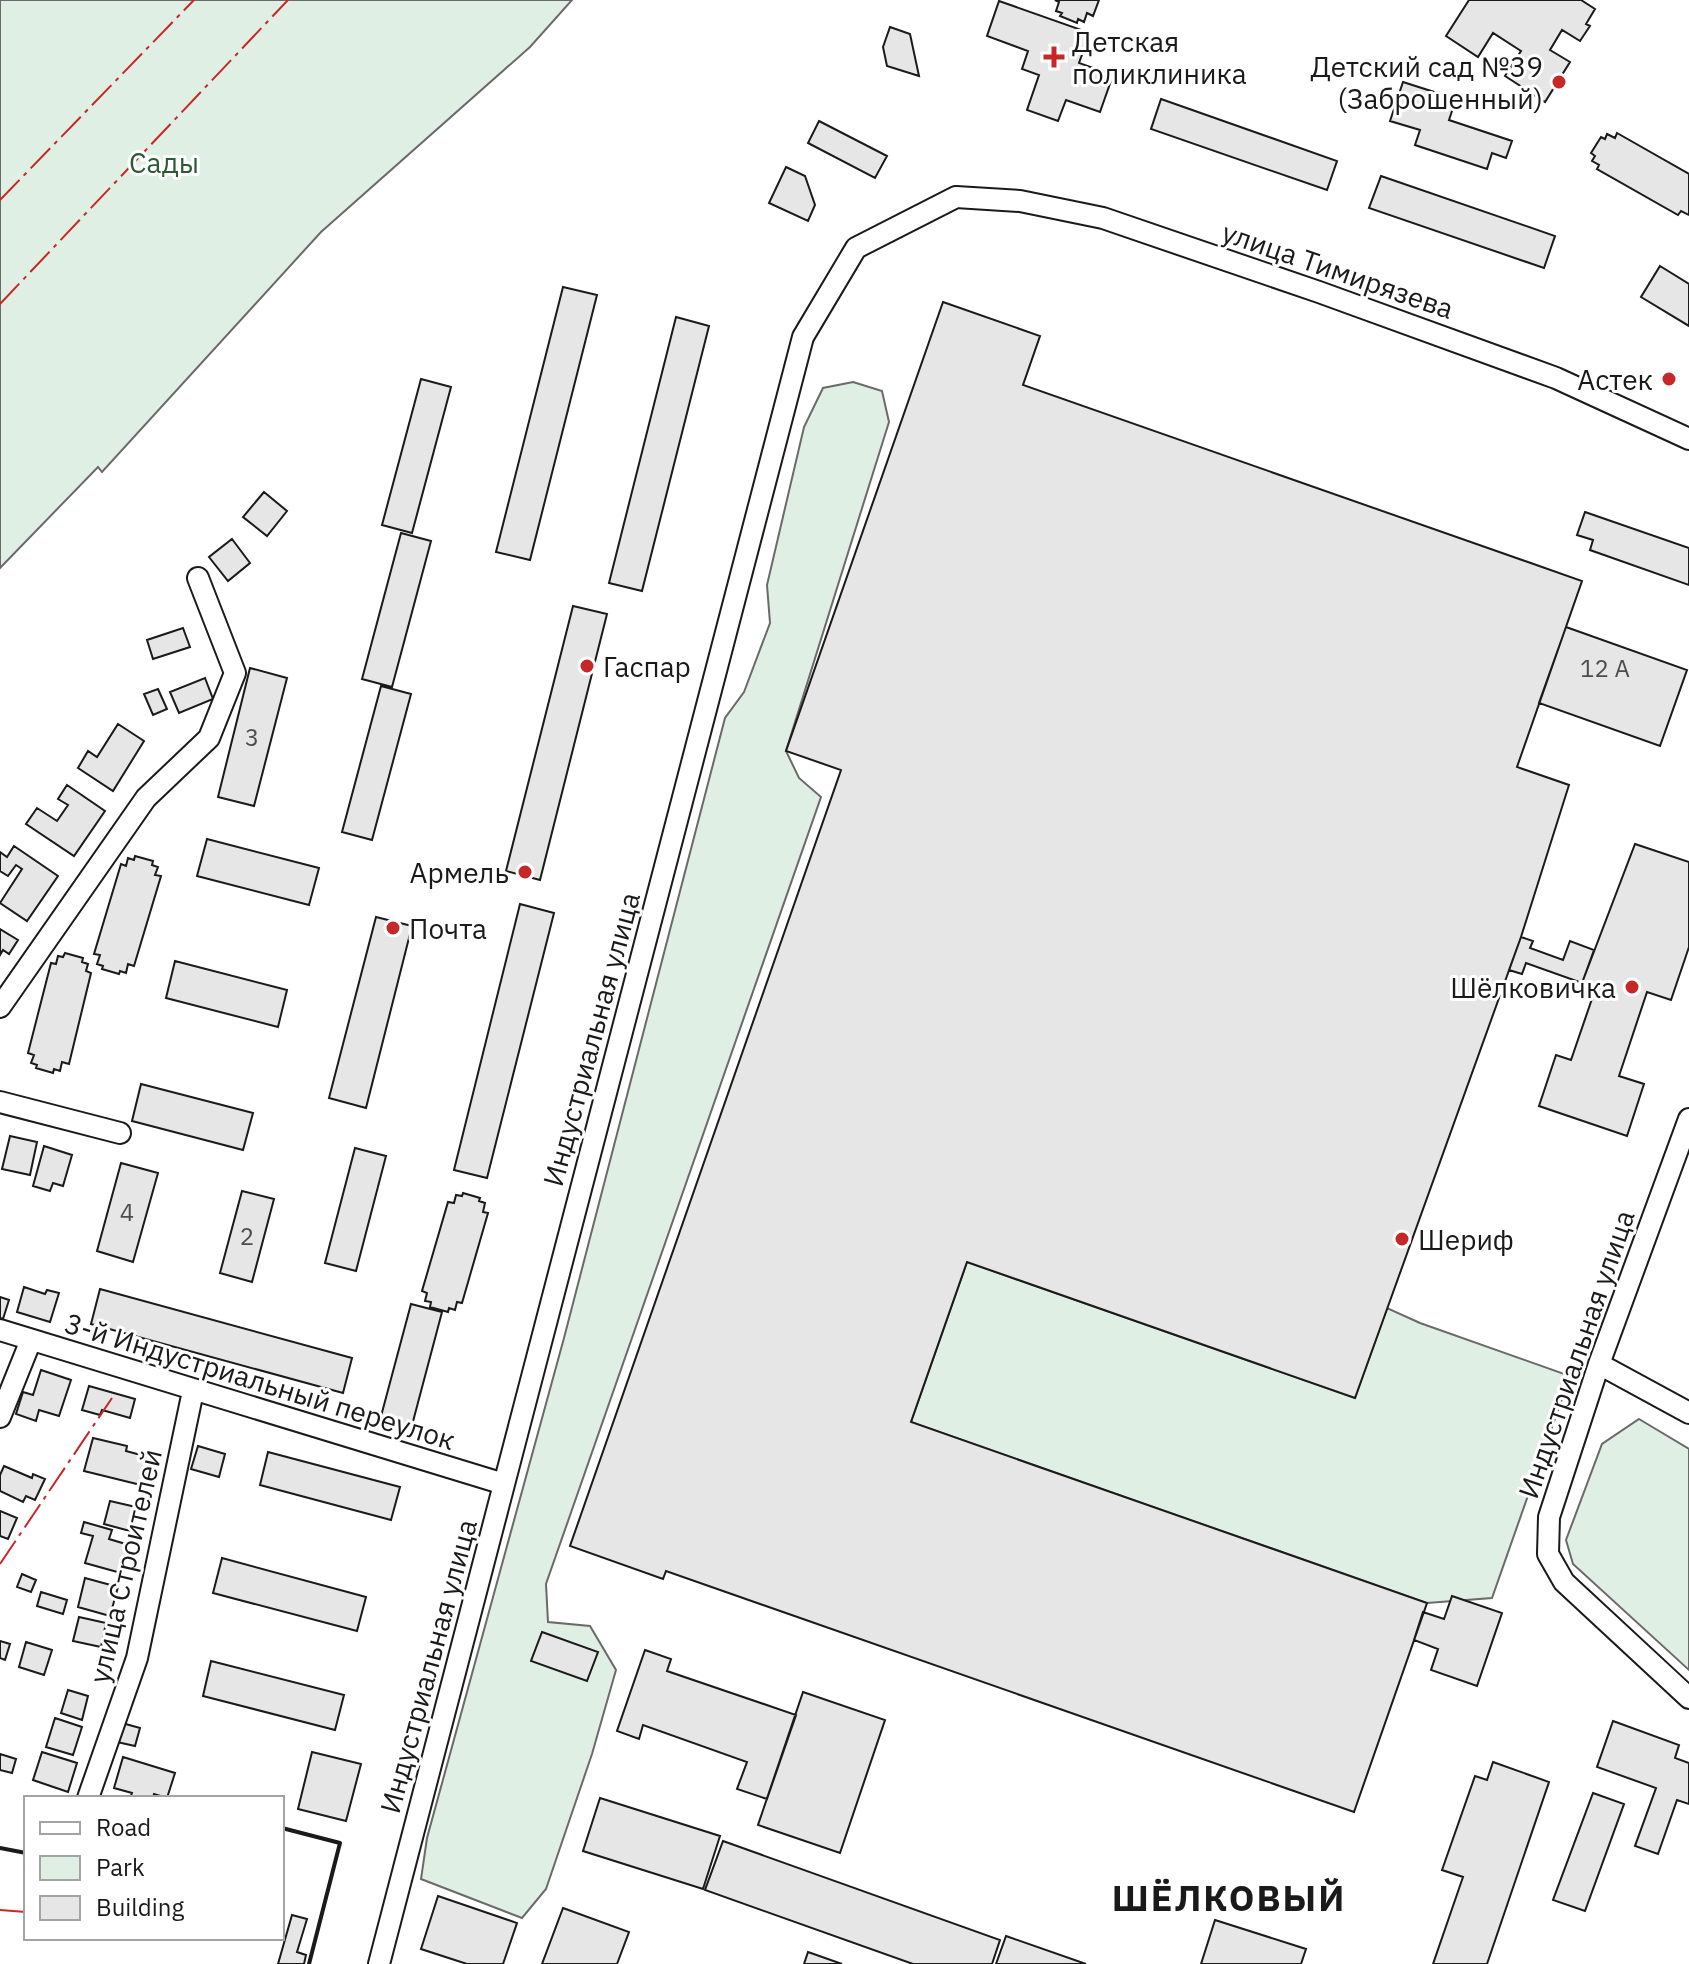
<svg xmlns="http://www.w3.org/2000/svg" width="1689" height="1964" viewBox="0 0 1689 1964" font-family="'IBM Plex Sans',sans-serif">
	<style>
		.green { fill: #e0efe3; stroke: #6a6a6a; stroke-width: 2 }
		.building { fill: #e6e6e6; stroke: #1a1a1a; stroke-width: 2 }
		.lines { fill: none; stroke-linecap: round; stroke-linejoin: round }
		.minor-casing { stroke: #1a1a1a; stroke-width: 24 }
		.minor { stroke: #fff; stroke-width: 20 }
		.wall { stroke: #1a1a1a; stroke-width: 4 }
		.power { stroke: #c62828; stroke-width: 2; stroke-dasharray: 28 6 4 6; stroke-linecap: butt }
		.poi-dot { fill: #c62828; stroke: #fff; stroke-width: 3 }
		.labels { text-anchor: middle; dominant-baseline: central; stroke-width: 6; stroke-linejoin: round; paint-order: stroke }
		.number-label { font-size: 24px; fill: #4d4d4d }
		.poi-label { font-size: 28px; fill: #1a1a1a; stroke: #fff; text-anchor: start }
		.park-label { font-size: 28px; fill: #2b5a34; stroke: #fff }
		.street-label { font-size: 28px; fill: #1a1a1a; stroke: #fff }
		.district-label { font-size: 36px; font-weight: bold; letter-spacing: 2px; fill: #1a1a1a; stroke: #fff }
	</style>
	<rect width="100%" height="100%" fill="#fff"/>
	<path class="green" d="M 0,0 L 572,0 L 530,47 L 321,232 L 102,472 L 98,467 L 0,568 Z
		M 853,382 L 882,391 L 889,422 L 786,751 L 799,778 L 821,797 L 546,1584 L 548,1622 L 590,1626 L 616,1670 L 592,1754 L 546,1889 L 522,1918 L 421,1879 L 427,1838 L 564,1338 L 725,718 L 744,692 L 770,623 L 767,585 L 804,427 L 823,388 Z
		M 967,1262 L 1355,1398 L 1387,1308 L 1420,1323 L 1570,1376 L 1492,1598 L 1427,1603 L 911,1422 Z
		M 1639,1419 L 1689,1449 L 1689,1670 L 1573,1564 L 1566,1540 L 1602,1444 Z"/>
	<path class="building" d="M 1055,0 L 1099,0 L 1093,16 L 1087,13 L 1084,22 L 1078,19 L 1077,23 L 1060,16 L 1062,13 L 1056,11 L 1059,2 Z
		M 1469,0 L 1581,0 L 1595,9 L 1586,24 L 1590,26 L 1580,41 L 1562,30 L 1550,50 L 1570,62 L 1545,102 L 1505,76 L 1521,51 L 1493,33 L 1478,57 L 1446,36 Z
		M 999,1 L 1090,33 L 1079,63 L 1113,75 L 1100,112 L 1066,100 L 1058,121 L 1027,110 L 1039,75 L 1022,69 L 1028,51 L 987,36 Z
		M 890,27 L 910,34 L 919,76 L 887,66 L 883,47 Z
		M 1403,82 L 1456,99 L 1449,120 L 1512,141 L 1506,158 L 1492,153 L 1487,169 L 1415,145 L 1420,130 L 1390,121 Z
		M 1161,99 L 1337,161 L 1327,190 L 1151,129 Z
		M 819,121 L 887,156 L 875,178 L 808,143 Z
		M 1617,133 L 1689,174 L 1689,215 L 1681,211 L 1678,215 L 1597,169 L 1599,165 L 1592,161 L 1595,156 L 1591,153 L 1601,137 L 1605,139 L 1607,134 L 1615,138 Z
		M 786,167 L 805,176 L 815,205 L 808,221 L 769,203 Z
		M 1381,176 L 1555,236 L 1544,268 L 1369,208 Z
		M 1660,266 L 1689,284 L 1689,326 L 1641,297 Z
		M 563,287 L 597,295 L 530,560 L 496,552 Z
		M 943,302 L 1040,336 L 1023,385 L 1582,581 L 1517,767 L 1569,785 L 1521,937 L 1355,1398 L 967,1262 L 911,1422 L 1427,1603 L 1354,1812 L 666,1571 L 663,1579 L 570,1546 L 841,770 L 786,751 Z
		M 676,317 L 709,326 L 642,591 L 609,583 Z
		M 421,379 L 451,387 L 412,533 L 382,525 Z
		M 264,492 L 287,511 L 267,536 L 243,517 Z
		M 1585,512 L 1689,548 L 1689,585 L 1590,550 L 1593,540 L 1577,535 Z
		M 401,533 L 431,541 L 392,687 L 362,679 Z
		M 232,539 L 250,563 L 228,581 L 209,557 Z
		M 573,606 L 607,614 L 540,880 L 506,871 Z
		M 1566,627 L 1687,670 L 1660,746 L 1539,703 Z
		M 183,628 L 190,647 L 153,659 L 147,640 Z
		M 250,668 L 287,678 L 254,806 L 218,797 Z
		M 205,678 L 213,699 L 179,713 L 170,692 Z
		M 381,686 L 411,694 L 372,840 L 342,832 Z
		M 158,689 L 167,709 L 153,715 L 144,694 Z
		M 118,724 L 144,741 L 113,791 L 78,768 L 88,751 L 97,757 Z
		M 67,785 L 105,811 L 74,856 L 26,824 L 37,808 L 57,821 L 68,805 L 58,799 Z
		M 207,839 L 319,868 L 309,905 L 197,876 Z
		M 1635,844 L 1689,862 L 1689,947 L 1671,1000 L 1647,992 L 1619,1076 L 1644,1084 L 1627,1136 L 1539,1106 L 1556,1055 L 1571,1060 L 1595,990 L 1582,983 Z
		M 14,846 L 58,876 L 27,921 L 0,903 L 22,869 L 16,865 L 8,876 L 0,871 L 0,852 L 7,857 Z
		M 135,856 L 153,861 L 152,865 L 158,867 L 155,875 L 161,876 L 134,966 L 128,964 L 126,973 L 120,971 L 119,974 L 102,969 L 103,966 L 97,964 L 100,955 L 94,954 L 121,864 L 126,866 L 128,858 L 134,860 Z
		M 520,904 L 554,913 L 487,1178 L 454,1170 Z
		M 376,917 L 412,926 L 366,1108 L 329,1098 Z
		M 0,929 L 18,940 L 9,954 L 3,950 L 0,955 Z
		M 1521,937 L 1533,941 L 1530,948 L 1563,960 L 1570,941 L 1594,950 L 1582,983 L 1526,963 L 1522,974 L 1509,970 Z
		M 65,953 L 83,958 L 82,962 L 88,964 L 86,971 L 91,973 L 69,1064 L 62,1062 L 60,1071 L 54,1069 L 53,1073 L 36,1068 L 37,1065 L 31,1063 L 34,1055 L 28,1053 L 51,963 L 56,964 L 58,956 L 63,957 Z
		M 175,961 L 287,990 L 278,1027 L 166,998 Z
		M 141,1084 L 253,1113 L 243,1150 L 132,1121 Z
		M 10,1136 L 37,1142 L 30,1175 L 2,1169 Z
		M 44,1146 L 72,1155 L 63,1186 L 53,1183 L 50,1191 L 33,1186 Z
		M 355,1148 L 386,1156 L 356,1271 L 325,1263 Z
		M 121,1163 L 158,1173 L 133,1262 L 97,1251 Z
		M 242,1191 L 274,1199 L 252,1282 L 220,1273 Z
		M 463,1193 L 480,1198 L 479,1201 L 485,1203 L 483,1212 L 488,1213 L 462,1303 L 457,1302 L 455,1310 L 449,1308 L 448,1312 L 430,1307 L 431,1302 L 425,1301 L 427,1293 L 422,1291 L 448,1202 L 454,1203 L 456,1195 L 462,1196 Z
		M 24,1287 L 45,1294 L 47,1290 L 59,1293 L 50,1322 L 17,1312 Z
		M 100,1289 L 352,1358 L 343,1393 L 91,1324 Z
		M 0,1297 L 9,1300 L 3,1319 L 0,1318 Z
		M 411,1304 L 442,1312 L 411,1429 L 380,1420 Z
		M 41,1370 L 71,1380 L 59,1416 L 39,1410 L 36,1421 L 16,1414 L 23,1392 L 33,1395 Z
		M 89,1386 L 135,1399 L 130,1418 L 102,1410 L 100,1415 L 82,1410 Z
		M 93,1438 L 127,1446 L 126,1451 L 152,1458 L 145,1486 L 84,1471 Z
		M 198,1446 L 225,1454 L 219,1477 L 191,1469 Z
		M 268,1452 L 400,1487 L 391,1520 L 260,1485 Z
		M 4,1466 L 32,1478 L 33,1474 L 45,1479 L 35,1500 L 26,1496 L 23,1502 L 0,1491 L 0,1475 Z
		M 110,1501 L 136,1507 L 130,1531 L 104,1524 Z
		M 0,1511 L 17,1518 L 8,1539 L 0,1536 Z
		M 84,1522 L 112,1530 L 109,1539 L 129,1545 L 121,1573 L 85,1563 L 93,1536 L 81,1533 Z
		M 222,1558 L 366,1597 L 357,1631 L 213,1593 Z
		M 22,1574 L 36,1580 L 31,1592 L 17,1587 Z
		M 85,1578 L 118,1587 L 110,1616 L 78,1607 Z
		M 41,1592 L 67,1600 L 63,1614 L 37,1606 Z
		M 1452,1596 L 1502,1613 L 1477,1686 L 1431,1670 L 1438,1649 L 1414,1640 L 1423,1612 L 1444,1619 Z
		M 79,1617 L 106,1623 L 101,1647 L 73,1641 Z
		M 542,1632 L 598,1652 L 587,1681 L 531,1661 Z
		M 0,1641 L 10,1644 L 5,1660 L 0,1658 Z
		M 26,1642 L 52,1650 L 44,1675 L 19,1667 Z
		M 645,1650 L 671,1659 L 667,1671 L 796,1715 L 767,1799 L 737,1789 L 747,1762 L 643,1725 L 639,1739 L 617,1731 Z
		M 211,1661 L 344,1695 L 335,1730 L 203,1696 Z
		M 68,1690 L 88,1696 L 82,1720 L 61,1713 Z
		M 803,1692 L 885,1720 L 840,1853 L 758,1825 Z
		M 55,1718 L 82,1727 L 73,1755 L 46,1747 Z
		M 1613,1721 L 1679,1745 L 1675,1758 L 1689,1763 L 1689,1804 L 1677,1800 L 1658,1854 L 1635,1846 L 1656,1788 L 1597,1767 Z
		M 122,1723 L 140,1728 L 135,1746 L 117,1742 Z
		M 42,1752 L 77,1763 L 68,1792 L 33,1780 Z
		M 312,1752 L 361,1764 L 346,1821 L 298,1809 Z
		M 0,1754 L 16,1759 L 12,1773 L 0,1770 Z
		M 123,1757 L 175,1773 L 167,1798 L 154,1794 L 153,1798 L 130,1798 L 132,1793 L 114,1788 Z
		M 1493,1762 L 1549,1782 L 1487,1964 L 1433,1964 L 1463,1877 L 1442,1870 L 1475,1776 L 1487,1780 Z
		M 1593,1793 L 1624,1804 L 1585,1911 L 1553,1900 Z
		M 600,1798 L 720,1836 L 703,1889 L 583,1851 Z
		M 723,1841 L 1000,1940 L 992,1964 L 913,1964 L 705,1890 Z
		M 438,1896 L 517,1923 L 503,1964 L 467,1964 L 421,1949 Z
		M 563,1908 L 629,1932 L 617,1964 L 542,1964 Z
		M 292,1915 L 307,1919 L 297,1952 L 306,1955 L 304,1964 L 278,1964 Z
		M 1215,1920 L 1306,1949 L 1301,1964 L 1201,1964 Z
		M 1006,1936 L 1086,1964 L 996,1964 Z
		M 808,1952 L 842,1964 L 804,1964 Z"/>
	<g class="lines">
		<g class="minor-casing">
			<path id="minor" d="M 0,1007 L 146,798 L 209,738 L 235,673 L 198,578
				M 0,1102 L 120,1133
				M 1689,1119 L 1599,1364 L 1549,1517 L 1548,1554 L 1564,1582 L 1689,1698
				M 0,1330 L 504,1484
				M 1599,1364 L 1689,1413
				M 0,1417 L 31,1340
				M 88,1798 L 137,1658 L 193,1391
				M 379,1964 L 803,337 L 856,248 L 956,197 L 1020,201 L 1103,218 L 1319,292 L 1556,378 L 1689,439"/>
		</g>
		<use href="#minor" class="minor"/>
		<path class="wall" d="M 282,1828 L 340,1843 L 309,1964
			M 0,1848 L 26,1853"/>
		<path class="power" d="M 0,200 L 194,0
			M 0,304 L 288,0
			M 0,1564 L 112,1398
			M 0,1910 L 26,1912"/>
	</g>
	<g class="poi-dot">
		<path d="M1050 45h8v8h8v8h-8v8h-8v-8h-8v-8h8z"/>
		<circle cx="1559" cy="82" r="8"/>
		<circle cx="1669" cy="379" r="8"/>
		<circle cx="587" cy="666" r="8"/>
		<circle cx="525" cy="872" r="8"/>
		<circle cx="393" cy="928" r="8"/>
		<circle cx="1632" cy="987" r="8"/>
		<circle cx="1402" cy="1239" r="8"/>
	</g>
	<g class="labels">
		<g class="number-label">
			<text x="1605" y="668">12 А</text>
			<text x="252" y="737">3</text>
			<text x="127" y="1212">4</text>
			<text x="247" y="1236">2</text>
		</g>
		<g class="poi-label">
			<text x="1072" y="41">Детская<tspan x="1072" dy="32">поликлиника</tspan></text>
			<text x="1543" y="66" text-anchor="end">Детский сад №39<tspan x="1543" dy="32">(Заброшенный)</tspan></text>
			<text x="1653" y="379" text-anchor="end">Астек</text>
			<text x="603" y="666">Гаспар</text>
			<text x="509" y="872" text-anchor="end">Армель</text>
			<text x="409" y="928">Почта</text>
			<text x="1616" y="987" text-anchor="end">Шёлковичка</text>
			<text x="1418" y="1239">Шериф</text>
		</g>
		<g class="park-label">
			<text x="164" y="162">Сады</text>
		</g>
		<g class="street-label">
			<text transform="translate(1338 270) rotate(19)">улица Тимирязева</text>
			<text transform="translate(591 1039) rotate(-75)">Индустриальная улица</text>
			<text transform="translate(1576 1354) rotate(-71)">Индустриальная улица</text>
			<text transform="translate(260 1381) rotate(17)">3-й Индустриальный переулок</text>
			<text transform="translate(125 1566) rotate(-77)">улица Строителей</text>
			<text transform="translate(428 1666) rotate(-75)">Индустриальная улица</text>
		</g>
		<g class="district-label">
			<text x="1229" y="1897">ШЁЛКОВЫЙ</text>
		</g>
	</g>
	<rect x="24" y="1796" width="260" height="144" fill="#ffffff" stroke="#a3a3a3" stroke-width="2"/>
	<rect x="40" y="1822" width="40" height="12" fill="#ffffff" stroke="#a3a3a3" stroke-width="2"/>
	<text x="96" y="1836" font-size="24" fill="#1a1a1a">Road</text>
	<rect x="40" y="1856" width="40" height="24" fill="#e0efe3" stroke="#a3a3a3" stroke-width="2"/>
	<text x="96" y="1876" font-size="24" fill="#1a1a1a">Park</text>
	<rect x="40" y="1896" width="40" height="24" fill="#e6e6e6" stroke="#a3a3a3" stroke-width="2"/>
	<text x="96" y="1916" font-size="24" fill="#1a1a1a">Building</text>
</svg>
